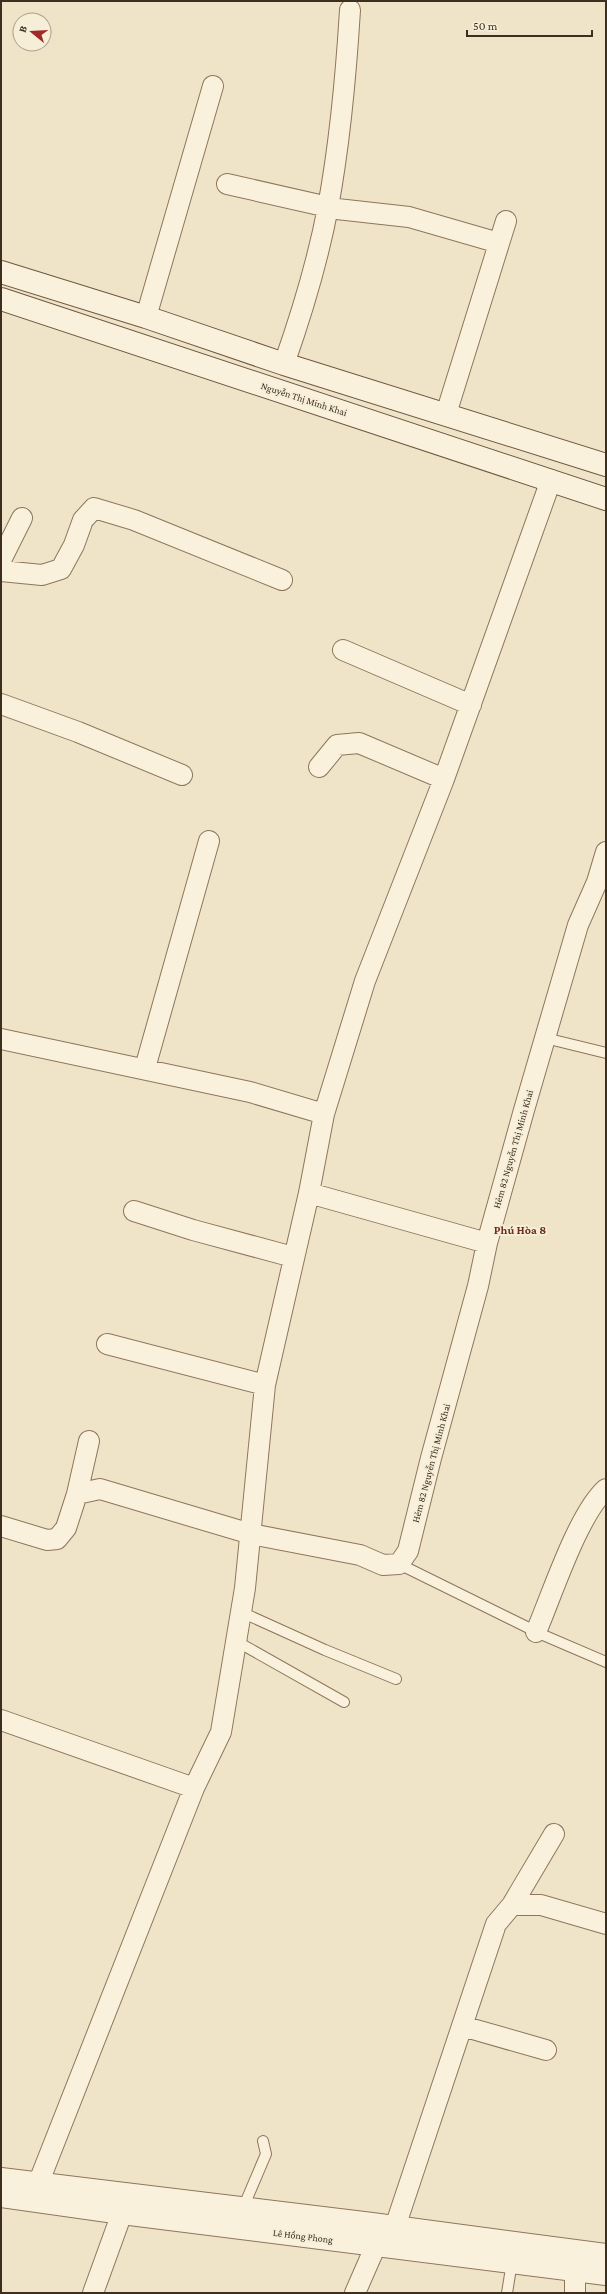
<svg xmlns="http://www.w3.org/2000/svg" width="607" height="2294" viewBox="0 0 607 2294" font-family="'Crimson Pro',serif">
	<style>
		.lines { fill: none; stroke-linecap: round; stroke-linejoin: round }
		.service-casing { stroke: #8d765c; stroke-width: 12 }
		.minor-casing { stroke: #8d765c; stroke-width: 22 }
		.tertiary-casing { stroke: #8d765c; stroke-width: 24 }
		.secondary-casing { stroke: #6f573f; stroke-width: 24 }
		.service { stroke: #faf1dc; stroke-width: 10 }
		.minor { stroke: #faf1dc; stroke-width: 20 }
		.tertiary { stroke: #faf1dc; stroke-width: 22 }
		.secondary { stroke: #faf1dc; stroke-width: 22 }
		.labels { text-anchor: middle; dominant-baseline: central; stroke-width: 4; stroke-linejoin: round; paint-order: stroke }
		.street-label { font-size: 10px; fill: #3d2e20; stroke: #f7eed8 }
		.quarter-label { font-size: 12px; font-weight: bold; fill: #6b2e1e; stroke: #f7eed8 }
	</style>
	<rect width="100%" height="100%" fill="#f0e4c8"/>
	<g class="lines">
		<g class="service-casing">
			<path id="service" d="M 545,1038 L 606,1053
				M 399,1564 L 543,1635 L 606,1662
				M 241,1612 L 325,1650 L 396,1679
				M 236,1641 L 344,1702
				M 243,2208 L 266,2154 L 263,2141
				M 507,2293 L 512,2262"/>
		</g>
		<g class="minor-casing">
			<path id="minor" d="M 227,184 L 337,209 L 409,217 L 499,243
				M 146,317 L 213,86
				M 284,364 C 302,313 318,260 328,207 C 340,142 346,76 350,10
				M 446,414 L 506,221
				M 1,560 L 22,518
				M 1,571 L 42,575 L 61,569 L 74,545 L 83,520 L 94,508 L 134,520 L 282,580
				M 343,650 L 471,705
				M 1,704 L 78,732 L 182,775
				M 319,767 L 337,745 L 359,743 L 444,779
				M 1,1039 L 250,1092 L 324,1114
				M 145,1068 L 209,841
				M 309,1193 L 487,1243
				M 134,1211 L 193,1230 L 293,1257
				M 107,1344 L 265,1385
				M 77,1494 L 89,1441
				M 1,1526 L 47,1540 L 57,1539 L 66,1528 L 77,1494 L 100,1489 L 251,1534 L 360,1555 L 383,1565 L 399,1564 L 408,1551 L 431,1458 L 478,1286 L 487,1243 L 524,1110 L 578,925 L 597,882 L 606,852
				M 536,1632 C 552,1595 578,1514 606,1489
				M 1,1720 L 194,1788
				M 512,1905 L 554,1834
				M 462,2026 L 546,2050
				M 31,2198 L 38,2184 L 194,1788 L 221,1732 L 245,1588 L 265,1385 L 309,1193 L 324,1114 L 365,981 L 444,779 L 551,480
				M 395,2227 L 496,1924 L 512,1905 L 541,1905 L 606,1924
				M 572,2270 L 575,2275 L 575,2293
				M 93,2293 L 122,2213
				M 355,2293 L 376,2245"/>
		</g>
		<g class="tertiary-casing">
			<path id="tertiary" d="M 1,2179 L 372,2224 L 606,2255
				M 1,2196 L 122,2213 L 606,2274"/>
		</g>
		<g class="secondary-casing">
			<path id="secondary" d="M 1,272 L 146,317 L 284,364 L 606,465
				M 1,299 L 606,499"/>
		</g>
		<use href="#service" class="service"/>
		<use href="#minor" class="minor"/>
		<use href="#tertiary" class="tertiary"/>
		<use href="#secondary" class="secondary"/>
	</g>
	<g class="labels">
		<g class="street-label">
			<text transform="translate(304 399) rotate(18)">Nguyễn Thị Minh Khai</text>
			<text transform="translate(513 1149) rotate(-74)">Hẻm 82 Nguyễn Thị Minh Khai</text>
			<text transform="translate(431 1463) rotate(-75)">Hẻm 82 Nguyễn Thị Minh Khai</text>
			<text transform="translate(303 2236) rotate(7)">Lê Hồng Phong</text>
		</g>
		<g class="quarter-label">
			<text x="520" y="1230">Phú Hòa 8</text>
		</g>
	</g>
	<rect width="607" height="2294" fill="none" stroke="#3d2e20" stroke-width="4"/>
	<g transform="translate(32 32) rotate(288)"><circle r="19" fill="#f7eed8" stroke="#ada18e"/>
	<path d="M0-3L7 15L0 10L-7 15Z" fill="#9e2a2b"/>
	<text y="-6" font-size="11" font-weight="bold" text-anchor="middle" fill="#3d2e20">B</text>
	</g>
	<path d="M467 30v6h125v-6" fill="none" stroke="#3d2e20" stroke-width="2"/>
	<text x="473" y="30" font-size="12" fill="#3d2e20" stroke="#f7eed8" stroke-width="3" paint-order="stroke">50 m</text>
</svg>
